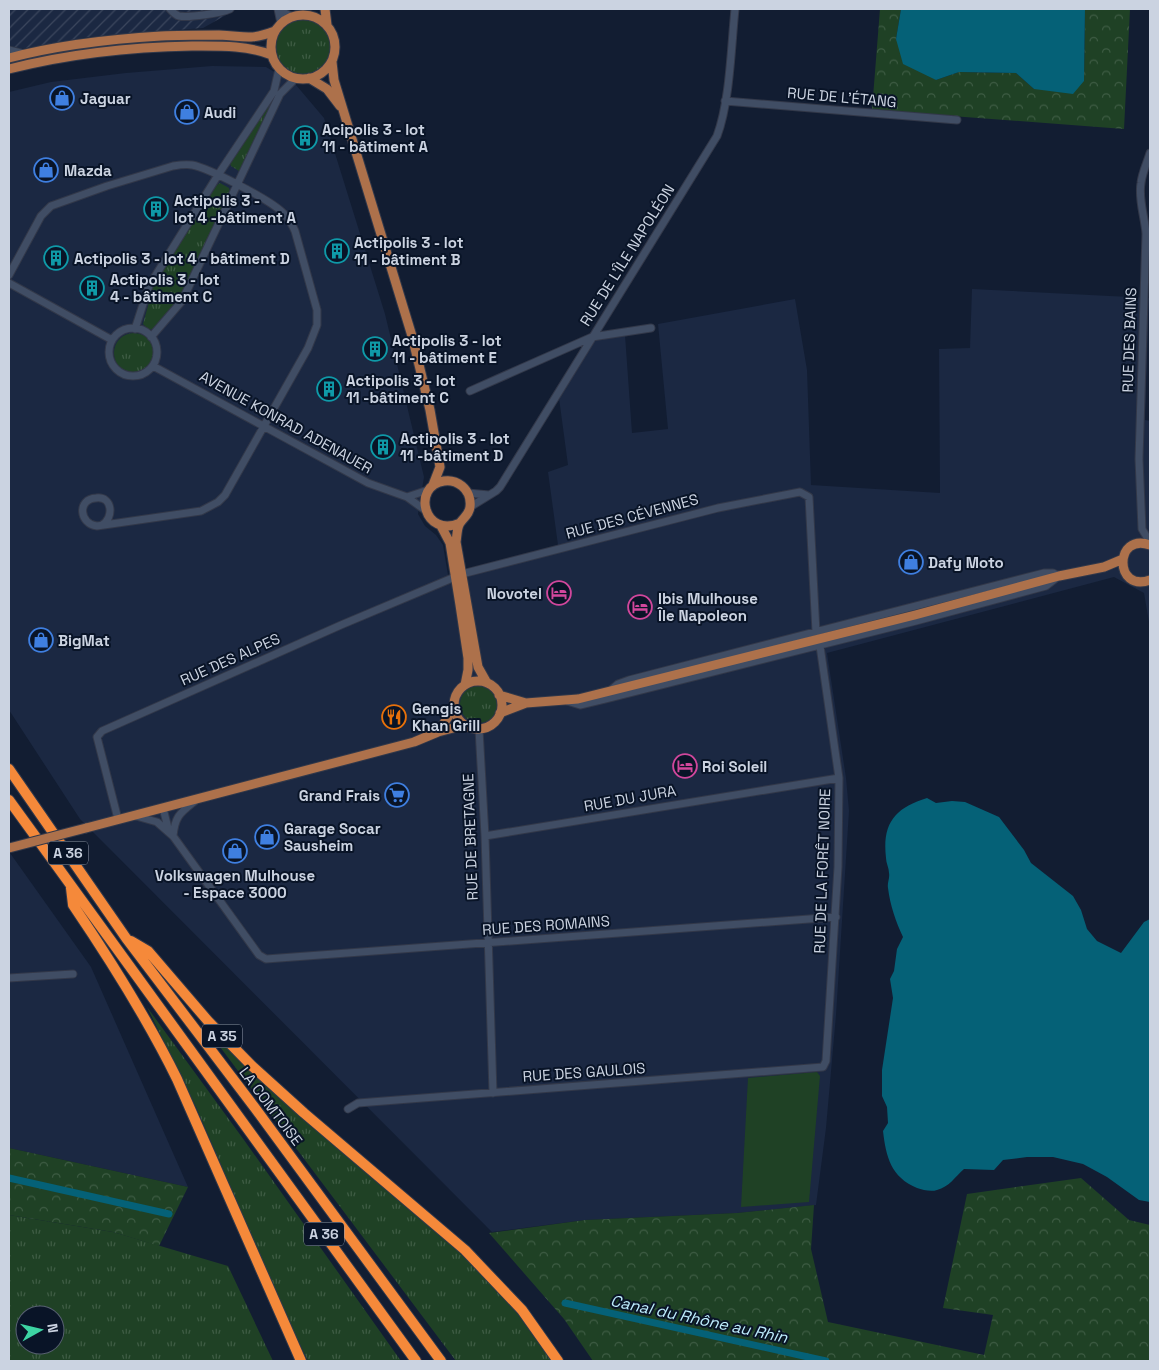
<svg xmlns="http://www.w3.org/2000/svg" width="1159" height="1370" viewBox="0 0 1159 1370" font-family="'Space Grotesk',sans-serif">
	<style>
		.built { fill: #1b2842 }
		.industrial { fill: url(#industrial-furrows) }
		.grass { fill: url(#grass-tufts); fill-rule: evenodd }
		.forest { fill: url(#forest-crowns) }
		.park { fill: #1f4125 }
		.water { fill: #056177 }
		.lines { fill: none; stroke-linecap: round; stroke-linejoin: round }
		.canal { stroke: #056177; stroke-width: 7 }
		.minor-casing { stroke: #323849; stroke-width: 9 }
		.major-casing { stroke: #323849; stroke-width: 11 }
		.highway-casing { stroke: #323849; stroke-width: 12 }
		.minor { stroke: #404d64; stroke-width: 7 }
		.major { stroke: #ad714b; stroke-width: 9 }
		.highway { stroke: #f5893a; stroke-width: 10 }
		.major-bridge-casing { stroke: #323849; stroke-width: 11; stroke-linecap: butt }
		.major-bridge { stroke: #ad714b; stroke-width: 9 }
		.labels { text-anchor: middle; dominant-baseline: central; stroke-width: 4; stroke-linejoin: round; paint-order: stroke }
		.shield { fill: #091427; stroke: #919aa9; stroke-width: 1 }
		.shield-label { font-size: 14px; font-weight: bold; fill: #cbd3e1 }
		.street-label { font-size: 15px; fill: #cbd3e1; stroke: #091427 }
		.poi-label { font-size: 15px; font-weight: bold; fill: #cbd3e1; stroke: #091427; text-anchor: start }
		.water-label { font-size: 16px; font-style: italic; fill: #beedfd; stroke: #091427 }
	</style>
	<defs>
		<pattern id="industrial-furrows" width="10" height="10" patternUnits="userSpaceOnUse" patternTransform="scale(1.25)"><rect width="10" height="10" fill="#1b2842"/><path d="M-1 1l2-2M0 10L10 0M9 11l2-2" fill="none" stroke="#3b465d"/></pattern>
		<pattern id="grass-tufts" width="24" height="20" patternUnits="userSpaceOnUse" patternTransform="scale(1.25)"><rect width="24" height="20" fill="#1f4125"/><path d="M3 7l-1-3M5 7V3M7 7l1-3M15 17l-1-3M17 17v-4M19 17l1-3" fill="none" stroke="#3e5c44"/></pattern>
		<pattern id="forest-crowns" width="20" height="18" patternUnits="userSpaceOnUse" patternTransform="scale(1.25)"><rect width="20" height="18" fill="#1f4125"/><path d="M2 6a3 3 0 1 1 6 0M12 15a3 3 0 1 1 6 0" fill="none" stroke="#3e5c44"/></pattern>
	</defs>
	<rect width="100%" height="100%" fill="#121d32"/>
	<path class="built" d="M 212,66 L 266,67 L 296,85 L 324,118 L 385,314 L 424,477 L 418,514 L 425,526 L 436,535 L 443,545 L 448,575 L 558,545 L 548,472 L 568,465 L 559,398 L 596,339 L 625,335 L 632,433 L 668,429 L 658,324 L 795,299 L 807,370 L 811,485 L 940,493 L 939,349 L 970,348 L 972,289 L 1149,298 L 1145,420 L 1150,421 L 1150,628 L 1144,593 L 1114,577 L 827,653 L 846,778 L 849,811 L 836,1015 L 826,1128 L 816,1205 L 737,1213 L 585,1220 L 492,1232 L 80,819 L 9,710 L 9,92 L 51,82 L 126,73 Z
		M 10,853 L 91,967 L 188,1187 L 9,1148 L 9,854 Z"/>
	<path class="industrial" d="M 9,9 L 237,9 L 203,28 L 88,37 L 9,51 Z"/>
	<path class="grass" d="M275 47a29 29 0 1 1 58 0a29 29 0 1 1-58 0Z
		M 275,94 L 277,95 L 241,170 L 239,171 L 231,166 L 230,163 Z
		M 220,183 L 229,188 L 230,192 L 177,304 L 155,328 L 149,330 L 143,324 L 154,284 L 217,185 Z
		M114 353a20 20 0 1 1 40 0a20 20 0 1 1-40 0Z
		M460 704a19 19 0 1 1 38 0a19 19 0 1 1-38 0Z
		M 181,995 L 463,1252 L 520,1312 L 554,1361 L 456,1361 Z
		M 147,1007 L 244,1140 L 401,1361 L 308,1361 L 287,1318 L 196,1107 Z
		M 9,1215 L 113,1232 L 228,1266 L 273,1361 L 9,1361 ZM 25,1315 L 55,1315 L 55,1345 L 25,1345 Z"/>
	<path class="forest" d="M 880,9 L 901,9 L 896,39 L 936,80 L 959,72 L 1016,73 L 1034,89 L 1084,81 L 1085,9 L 1130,9 L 1124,129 L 872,110 Z
		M 9,1148 L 188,1187 L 159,1246 L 113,1232 L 9,1215 Z
		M 1081,1178 L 1129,1220 L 1150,1225 L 1150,1361 L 593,1361 L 564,1319 L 489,1233 L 585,1220 L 737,1213 L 814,1205 L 811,1249 L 828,1322 L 984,1355 L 993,1315 L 943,1308 L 967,1194 Z"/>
	<path class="park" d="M 817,1072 L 820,1076 L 809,1202 L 741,1207 L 748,1078 Z"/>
	<path class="water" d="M 901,9 L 1085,9 L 1084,81 L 1073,94 L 1034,89 L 1016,73 L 959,72 L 936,80 L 903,64 L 896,39 Z
		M 927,798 L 936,803 L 952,801 L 965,802 L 999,817 L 1024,850 L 1031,863 L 1073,896 L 1081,910 L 1087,929 L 1097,941 L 1121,953 L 1144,922 L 1150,919 L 1150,1202 L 1139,1200 L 1107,1177 L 1083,1164 L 1053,1157 L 1027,1157 L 1003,1160 L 994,1170 L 964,1169 C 955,1177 949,1187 937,1190 C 931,1192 923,1190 917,1188 C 891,1177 886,1157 883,1131 L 888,1123 L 887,1107 L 882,1096 L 882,1070 L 893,998 L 890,979 L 894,971 L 897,949 L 903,937 C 896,922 890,905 888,888 C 887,883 890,878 889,873 C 889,868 886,863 886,858 C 882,823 895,808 927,798 Z"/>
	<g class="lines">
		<path class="canal" d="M 9,1178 L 169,1214
			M 565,1303 L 826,1361"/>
		<g class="minor-casing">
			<path id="minor" d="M 170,9 C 173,12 175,15 179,16 C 189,18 221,13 230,9
				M 278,9 L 292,17
				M 278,9 L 281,23
				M 9,50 L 25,54
				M 725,101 L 957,120
				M 9,275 L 41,216 L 51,206 L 107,186 L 173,166 C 179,165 186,164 192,165 C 209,168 270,200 282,212 C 288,217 292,224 295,231 L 317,310 L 317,325 L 308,348 L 225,495 L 218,502 L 201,511 L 97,526 C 79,524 77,499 96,498 C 113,496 114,518 102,525
				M 9,283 L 112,340
				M109 352a24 24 0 1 1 48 0a24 24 0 1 1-48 0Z
				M 135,329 L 149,286 L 218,175 L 274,91 L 279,69
				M 151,337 L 182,301 L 280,94 L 296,78
				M 153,366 L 368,483 L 407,497 L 425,510
				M 470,391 L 592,337 L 651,328
				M 468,493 L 489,495
				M 407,497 L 428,490
				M 470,507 L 496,491 L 500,487 L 717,136 C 730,101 731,48 735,9
				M 1149,545 L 1148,539 L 1142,529 L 1139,459 L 1146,234 C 1145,217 1138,200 1141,183 C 1142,173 1147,163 1150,153
				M 567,701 L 580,705 L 605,699 L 916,621 L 1046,586 L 1059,576 L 1053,573 L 1044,573 L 629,680 L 618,684 L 611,690
				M 479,729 L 485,836 L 493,1093
				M 163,808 L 169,832
				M 136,816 L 157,822 L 173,836 L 259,955 L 266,959 L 836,917
				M 118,819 L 97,737 L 102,731 L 341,625 L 462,574 L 718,508 L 800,492 L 809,497 L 816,632
				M 173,836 C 175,816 180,813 195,801
				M 485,836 L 839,778
				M 9,978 L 73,974
				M 348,1109 L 358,1103 L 823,1067 L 826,1061 L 838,867 L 839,778 L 820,646"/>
		</g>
		<g class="major-casing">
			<path id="major" d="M 325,9 L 327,25
				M271 47a32 32 0 1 1 64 0a32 32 0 1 1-64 0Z
				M 9,58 C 58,45 111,39 161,36 C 180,35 200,35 219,35 C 245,36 249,41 275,31
				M 332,62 L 334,80 L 412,336 L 430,410 L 440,467 L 433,485
				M 9,69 C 68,54 131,47 192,46 C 219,46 246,45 272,55
				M 309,78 L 327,89 L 340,106
				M 460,523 C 424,539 411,486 444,481 C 450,480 457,482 462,486 C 468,491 471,499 470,507 C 469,515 464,517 460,523 C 457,527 457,536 456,542 L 478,667 L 487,683
				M 441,526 L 450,543 L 460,605 L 468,658 L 468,670 L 465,685
				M 1150,545 C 1114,532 1114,593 1150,580
				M454 705a24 24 0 1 1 48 0a24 24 0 1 1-48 0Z
				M 499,695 L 526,703 L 578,699 L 915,615 L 1059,576 L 1104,567 L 1123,559
				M 500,713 L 526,703
				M 438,732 L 454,708
				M 86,828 L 414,742 L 438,732 L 465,725"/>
		</g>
		<g class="highway-casing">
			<path id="highway" d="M 9,769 L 126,938 L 255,1108 L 441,1361
				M 9,800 L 416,1361
				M 71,888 L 73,905 C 111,961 147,1018 177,1079 L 301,1361
				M 131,941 L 148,951 L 208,1021 L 252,1066 L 304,1113 L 465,1250 L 522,1310 L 558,1361"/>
		</g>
		<use href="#minor" class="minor"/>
		<use href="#major" class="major"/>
		<use href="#highway" class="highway"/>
		<g class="major-bridge-casing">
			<path id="major-bridge" d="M 9,848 L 86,828"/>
		</g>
		<use href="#major-bridge" class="major-bridge"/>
	</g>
	<defs>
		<g id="shop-ring" transform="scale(1.25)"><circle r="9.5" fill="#091427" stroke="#3f7fe0" stroke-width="1.5"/><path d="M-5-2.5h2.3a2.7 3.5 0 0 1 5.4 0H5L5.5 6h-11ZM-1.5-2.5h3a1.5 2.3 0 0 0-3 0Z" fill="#3f7fe0"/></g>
		<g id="building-ring" transform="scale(1.25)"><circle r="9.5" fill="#091427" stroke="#0f9aa8" stroke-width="1.5"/><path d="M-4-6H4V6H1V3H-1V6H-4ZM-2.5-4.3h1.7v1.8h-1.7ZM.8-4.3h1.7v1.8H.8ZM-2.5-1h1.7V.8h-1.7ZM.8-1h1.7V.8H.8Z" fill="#0f9aa8"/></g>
		<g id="hotel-ring" transform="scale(1.25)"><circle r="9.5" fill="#091427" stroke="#d1479c" stroke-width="1.5"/><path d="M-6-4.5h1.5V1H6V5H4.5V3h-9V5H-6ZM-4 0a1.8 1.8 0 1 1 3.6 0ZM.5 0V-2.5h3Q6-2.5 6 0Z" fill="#d1479c"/></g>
		<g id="restaurant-ring" transform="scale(1.25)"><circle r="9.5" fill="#091427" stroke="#e8710a" stroke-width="1.5"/><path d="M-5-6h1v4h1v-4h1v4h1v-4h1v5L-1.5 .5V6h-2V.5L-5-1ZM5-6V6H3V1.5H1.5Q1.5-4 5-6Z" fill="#e8710a"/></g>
		<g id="supermarket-ring" transform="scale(1.25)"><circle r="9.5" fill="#091427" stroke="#3f7fe0" stroke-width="1.5"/><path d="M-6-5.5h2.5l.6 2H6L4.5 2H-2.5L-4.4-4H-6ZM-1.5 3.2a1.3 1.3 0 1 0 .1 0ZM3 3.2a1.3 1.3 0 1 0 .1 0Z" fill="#3f7fe0"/></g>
	</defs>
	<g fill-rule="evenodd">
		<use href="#shop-ring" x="62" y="98"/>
		<use href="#shop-ring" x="187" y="112"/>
		<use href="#building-ring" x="305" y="138"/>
		<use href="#shop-ring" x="46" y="170"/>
		<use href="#building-ring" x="156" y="209"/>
		<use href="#building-ring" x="337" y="251"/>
		<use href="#building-ring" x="56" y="258"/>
		<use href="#building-ring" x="92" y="288"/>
		<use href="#building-ring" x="375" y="349"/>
		<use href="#building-ring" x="329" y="389"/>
		<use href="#building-ring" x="383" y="447"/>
		<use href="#shop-ring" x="911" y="562"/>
		<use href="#hotel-ring" x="559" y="593"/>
		<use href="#hotel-ring" x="640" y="607"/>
		<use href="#shop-ring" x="41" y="640"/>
		<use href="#restaurant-ring" x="394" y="717"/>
		<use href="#hotel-ring" x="685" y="766"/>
		<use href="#supermarket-ring" x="397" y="795"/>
		<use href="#shop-ring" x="267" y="837"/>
		<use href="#shop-ring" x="235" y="851"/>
	</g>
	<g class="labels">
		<g class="shield">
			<rect x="48" y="841.5" width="40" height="23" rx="4"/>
			<rect x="202" y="1024.5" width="40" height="23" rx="4"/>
			<rect x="304" y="1222.5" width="40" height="23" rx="4"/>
		</g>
		<g class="shield-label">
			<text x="68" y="853">A 36</text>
			<text x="222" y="1036">A 35</text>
			<text x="324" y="1234">A 36</text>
		</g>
		<g class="street-label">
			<text transform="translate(842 97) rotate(5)">RUE DE L'ÉTANG</text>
			<text transform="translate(627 255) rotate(-58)">RUE DE L'ÎLE NAPOLÉON</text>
			<text transform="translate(1129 340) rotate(-88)">RUE DES BAINS</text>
			<text transform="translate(286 422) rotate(29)">AVENUE KONRAD ADENAUER</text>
			<text transform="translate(632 516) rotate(-15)">RUE DES CÉVENNES</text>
			<text transform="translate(230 659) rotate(-24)">RUE DES ALPES</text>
			<text transform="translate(630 798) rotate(-10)">RUE DU JURA</text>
			<text transform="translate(470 837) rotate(-92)">RUE DE BRETAGNE</text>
			<text transform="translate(822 871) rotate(-88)">RUE DE LA FORÊT NOIRE</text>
			<text transform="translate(546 925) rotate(-4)">RUE DES ROMAINS</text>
			<text transform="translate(584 1072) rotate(-4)">RUE DES GAULOIS</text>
			<text transform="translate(271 1106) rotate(53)">LA COMTOISE</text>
		</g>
		<g class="poi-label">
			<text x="80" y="98">Jaguar</text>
			<text x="204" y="112">Audi</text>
			<text x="322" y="129">Acipolis 3 - lot<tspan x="322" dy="17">11 - bâtiment A</tspan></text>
			<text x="64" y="170">Mazda</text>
			<text x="174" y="200">Actipolis 3 -<tspan x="174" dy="17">lot 4 -bâtiment A</tspan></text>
			<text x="354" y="242">Actipolis 3 - lot<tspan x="354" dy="17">11 - bâtiment B</tspan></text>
			<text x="74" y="258">Actipolis 3 - lot 4 - bâtiment D</text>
			<text x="110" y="279">Actipolis 3 - lot<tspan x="110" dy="17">4 - bâtiment C</tspan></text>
			<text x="392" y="340">Actipolis 3 - lot<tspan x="392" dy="17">11 - bâtiment E</tspan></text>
			<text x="346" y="380">Actipolis 3 - lot<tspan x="346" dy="17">11 -bâtiment C</tspan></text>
			<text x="400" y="438">Actipolis 3 - lot<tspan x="400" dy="17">11 -bâtiment D</tspan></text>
			<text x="928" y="562">Dafy Moto</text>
			<text x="542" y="593" text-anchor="end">Novotel</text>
			<text x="658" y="598">Ibis Mulhouse<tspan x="658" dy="17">Île Napoleon</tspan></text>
			<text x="58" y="640">BigMat</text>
			<text x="412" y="708">Gengis<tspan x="412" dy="17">Khan Grill</tspan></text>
			<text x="702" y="766">Roi Soleil</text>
			<text x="380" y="795" text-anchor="end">Grand Frais</text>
			<text x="284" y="828">Garage Socar<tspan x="284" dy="17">Sausheim</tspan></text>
			<text x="235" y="875" text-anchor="middle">Volkswagen Mulhouse<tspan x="235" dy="17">- Espace 3000</tspan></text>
		</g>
		<g class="water-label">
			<text transform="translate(699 1319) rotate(12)">Canal du Rhône au Rhin</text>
		</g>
	</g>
	<rect width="1159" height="1370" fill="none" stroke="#cbd3e1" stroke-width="20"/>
	<g transform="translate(40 1330) rotate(82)"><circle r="24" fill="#091427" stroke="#576071"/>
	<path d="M0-4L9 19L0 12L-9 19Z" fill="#3dd4a3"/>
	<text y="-8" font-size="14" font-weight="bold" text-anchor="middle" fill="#cbd3e1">N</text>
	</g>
</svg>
